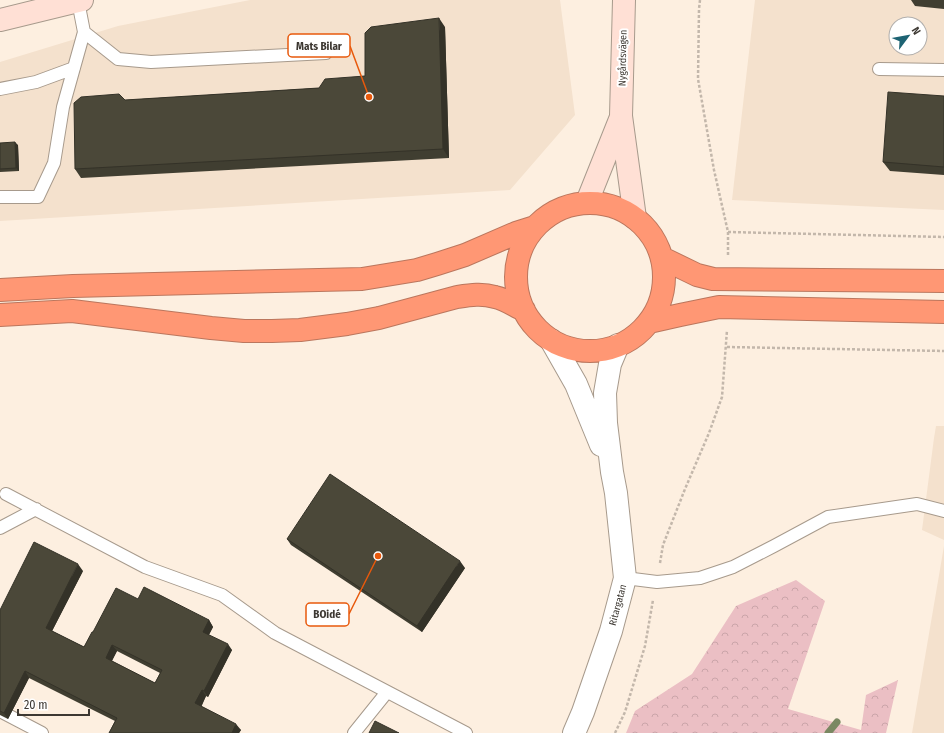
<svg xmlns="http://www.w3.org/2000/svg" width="944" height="733" viewBox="0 0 944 733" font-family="'Fira Sans Condensed',sans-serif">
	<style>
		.built { fill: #f4e1cd; fill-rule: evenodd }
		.forest { fill: url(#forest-crowns) }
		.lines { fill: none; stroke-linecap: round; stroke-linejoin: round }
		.stream { stroke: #7a8862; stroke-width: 7 }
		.lane-casing { stroke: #a79a8c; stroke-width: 14 }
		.street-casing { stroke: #a79a8c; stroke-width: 24 }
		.secondary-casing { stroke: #a79a8c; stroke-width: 24 }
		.highway-casing { stroke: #bb765d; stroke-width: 24 }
		.path { stroke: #c3b7ab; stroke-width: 2.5; stroke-dasharray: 3 2; stroke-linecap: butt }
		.lane { stroke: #fff; stroke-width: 12 }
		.street { stroke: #fff; stroke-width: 22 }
		.secondary { stroke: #ffe0d5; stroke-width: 22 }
		.highway { stroke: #ff9774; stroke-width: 22 }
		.wall { fill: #403e31; fill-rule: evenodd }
		.shaded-wall { fill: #343228 }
		.building { fill: #4b4839; stroke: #343228; fill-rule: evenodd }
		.labels { text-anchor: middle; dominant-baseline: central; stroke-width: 4; stroke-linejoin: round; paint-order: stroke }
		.street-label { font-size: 10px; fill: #3d3832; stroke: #fff }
		.leader { fill: none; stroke: #e8590c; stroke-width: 1.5 }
		.callout-dot { fill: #e8590c; stroke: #fff; stroke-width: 1.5 }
		.callout { fill: #fff; stroke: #e8590c; stroke-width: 1.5 }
		.callout-label { font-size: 11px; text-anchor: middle; font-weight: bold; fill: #3d3832 }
	</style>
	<defs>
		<pattern id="forest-crowns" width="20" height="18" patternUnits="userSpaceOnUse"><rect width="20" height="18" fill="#ebbfc4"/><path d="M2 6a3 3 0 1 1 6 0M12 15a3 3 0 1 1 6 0" fill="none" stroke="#caa5a9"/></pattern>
	</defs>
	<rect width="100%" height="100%" fill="#fdefe0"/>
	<path class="built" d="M 250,0 L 560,0 L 575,115 L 510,190 L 0,221 L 0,62 L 118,26 Z
		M 755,0 L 944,0 L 944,210 L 732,200 ZM 896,24 L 920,24 L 920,48 L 896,48 Z
		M 936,426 L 944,426 L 944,540 L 922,530 L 934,438 Z
		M 944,546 L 944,733 L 912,733 Z"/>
	<path class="forest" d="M 796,580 L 825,601 L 788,709 L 861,730 L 866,695 L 898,680 L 886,733 L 626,733 L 635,711 L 692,674 L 736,606 Z"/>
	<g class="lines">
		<path class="stream" d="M 828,733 L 837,722"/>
		<g class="lane-casing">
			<path id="lane" d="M 78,1 L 84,32 L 118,59 L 151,62 L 326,53
				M 879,69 L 944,70
				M 0,89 L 36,82 L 74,68
				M 0,197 L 38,197 L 54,163 L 63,107 L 84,32
				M 6,494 L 145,567 L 222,595 L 275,633 L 466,733
				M 0,528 L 36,509
				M 625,578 L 657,582 L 700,578 L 733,567 L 774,546 L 828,517 L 917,504 L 944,511
				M 0,711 L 42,733
				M 354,733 L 387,692"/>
		</g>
		<g class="street-casing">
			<path id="street" d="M 551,340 L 576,384 L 601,445
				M 574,733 L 583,712 L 611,631 L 625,578 L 616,493 L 612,472 L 606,423 L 605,393 L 610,364 L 618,345"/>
		</g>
		<g class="secondary-casing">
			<path id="secondary" d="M 624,0 L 621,116 L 635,218
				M 0,20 L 82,0
				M 587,202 L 621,117"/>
		</g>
		<g class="highway-casing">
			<path id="highway" d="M516 277a74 74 0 1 1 148 0a74 74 0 1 1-148 0Z
				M 662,258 L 697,275 L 713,279 L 944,281
				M 0,290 L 73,286 L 362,279 L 417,270 L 437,264 L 465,255 L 516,233 L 535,227
				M 0,315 L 72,311 L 211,328 L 244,331 L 272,331 L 300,330 L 347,324 L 379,318 L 457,297 C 470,295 482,293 495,297 C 505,299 515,306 524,310
				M 649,322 L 680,315 L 719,307 L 944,312"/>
		</g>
		<path class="path" d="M 700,0 L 699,9 L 698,79 L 714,170 L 728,232 L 728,255
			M 728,232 L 944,237
			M 727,347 L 944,351
			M 660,563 L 663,545 L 685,489 L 709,433 L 722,397 L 727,330
			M 615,733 L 625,712 L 645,646 L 653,600"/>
		<use href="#lane" class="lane"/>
		<use href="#street" class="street"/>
		<use href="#secondary" class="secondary"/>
		<use href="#highway" class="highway"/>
	</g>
	<path class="wall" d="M 911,0 L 944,0 L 944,9 L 915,6 Z
		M 445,27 L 449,158 L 81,178 L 75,169 L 125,100 L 319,88 L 365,76 Z
		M 944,96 L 944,175 L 890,171 L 883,162 Z
		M 0,143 L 18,145 L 19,171 L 0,172 Z
		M 287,539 L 465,568 L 422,632 L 291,545 Z
		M 83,571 L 52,631 L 84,647 L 93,632 L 138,599 L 209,620 L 213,627 L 209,635 L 232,650 L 208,697 L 206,696 L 201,706 L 241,730 L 239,733 L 109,733 L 115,721 L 29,678 L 8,719 L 0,715 L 0,610 ZM 117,651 L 160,673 L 155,683 L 112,661 Z"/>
	<path class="shaded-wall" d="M 439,18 L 445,27 L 449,158 L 443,149 Z
		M 15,142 L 18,145 L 19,171 L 16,168 Z
		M 460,561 L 465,568 L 422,632 L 417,626 Z
		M 78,564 L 83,571 L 50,635 L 46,628 Z
		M 209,620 L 213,627 L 207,638 L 203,632 Z
		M 228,644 L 232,650 L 208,697 L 204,691 Z
		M 112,645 L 117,651 L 110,664 L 106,658 Z
		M 25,671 L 29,678 L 8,719 L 4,713 Z
		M 202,690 L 206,696 L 200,710 L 195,703 Z
		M 236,724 L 241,730 L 239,733 L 232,733 Z"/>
	<path class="building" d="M 439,18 L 443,149 L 75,169 L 74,103 L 81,97 L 119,94 L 125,100 L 319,88 L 325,79 L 365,76 L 365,33 L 371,27 Z
		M 888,92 L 944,96 L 944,167 L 883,162 Z
		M 15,142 L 16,168 L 0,169 L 0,143 Z
		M 330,474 L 460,561 L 417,626 L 287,539 Z
		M 34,542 L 78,564 L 46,628 L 84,647 L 92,632 L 93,632 L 116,588 L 138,599 L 144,587 L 209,620 L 203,632 L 228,644 L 204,691 L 202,690 L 195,703 L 236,724 L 232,733 L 109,733 L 117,718 L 25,671 L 4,713 L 0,711 L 0,610 ZM 112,645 L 162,670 L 155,683 L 106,658 Z
		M 375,721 L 399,733 L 369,733 Z"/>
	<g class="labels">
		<g class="street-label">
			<text transform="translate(623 58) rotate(-89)">Nygårdsvägen</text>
			<text transform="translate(618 605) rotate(-75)">Ritargatan</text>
		</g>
	</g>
	<path class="leader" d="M369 97L350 46M378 556L349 614"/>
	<g class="callout-dot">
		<circle cx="369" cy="97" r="4"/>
		<circle cx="378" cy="556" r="4"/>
	</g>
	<g class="callout">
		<rect x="288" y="34" width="62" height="23" rx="4"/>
		<rect x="306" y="603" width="43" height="23" rx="4"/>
	</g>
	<g class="callout-label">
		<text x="319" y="50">Mats Bilar</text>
		<text x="327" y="618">BOidé</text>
	</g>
	<g transform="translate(908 36) rotate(58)"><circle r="19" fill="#ffffff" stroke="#b1afad"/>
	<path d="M0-3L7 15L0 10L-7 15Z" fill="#1d6373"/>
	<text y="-6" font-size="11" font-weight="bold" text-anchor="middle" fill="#3d3832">N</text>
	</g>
	<path d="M18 709v6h71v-6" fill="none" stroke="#3d3832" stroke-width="2"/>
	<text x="24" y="709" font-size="12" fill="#3d3832" stroke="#ffffff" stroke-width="3" paint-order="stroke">20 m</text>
</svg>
